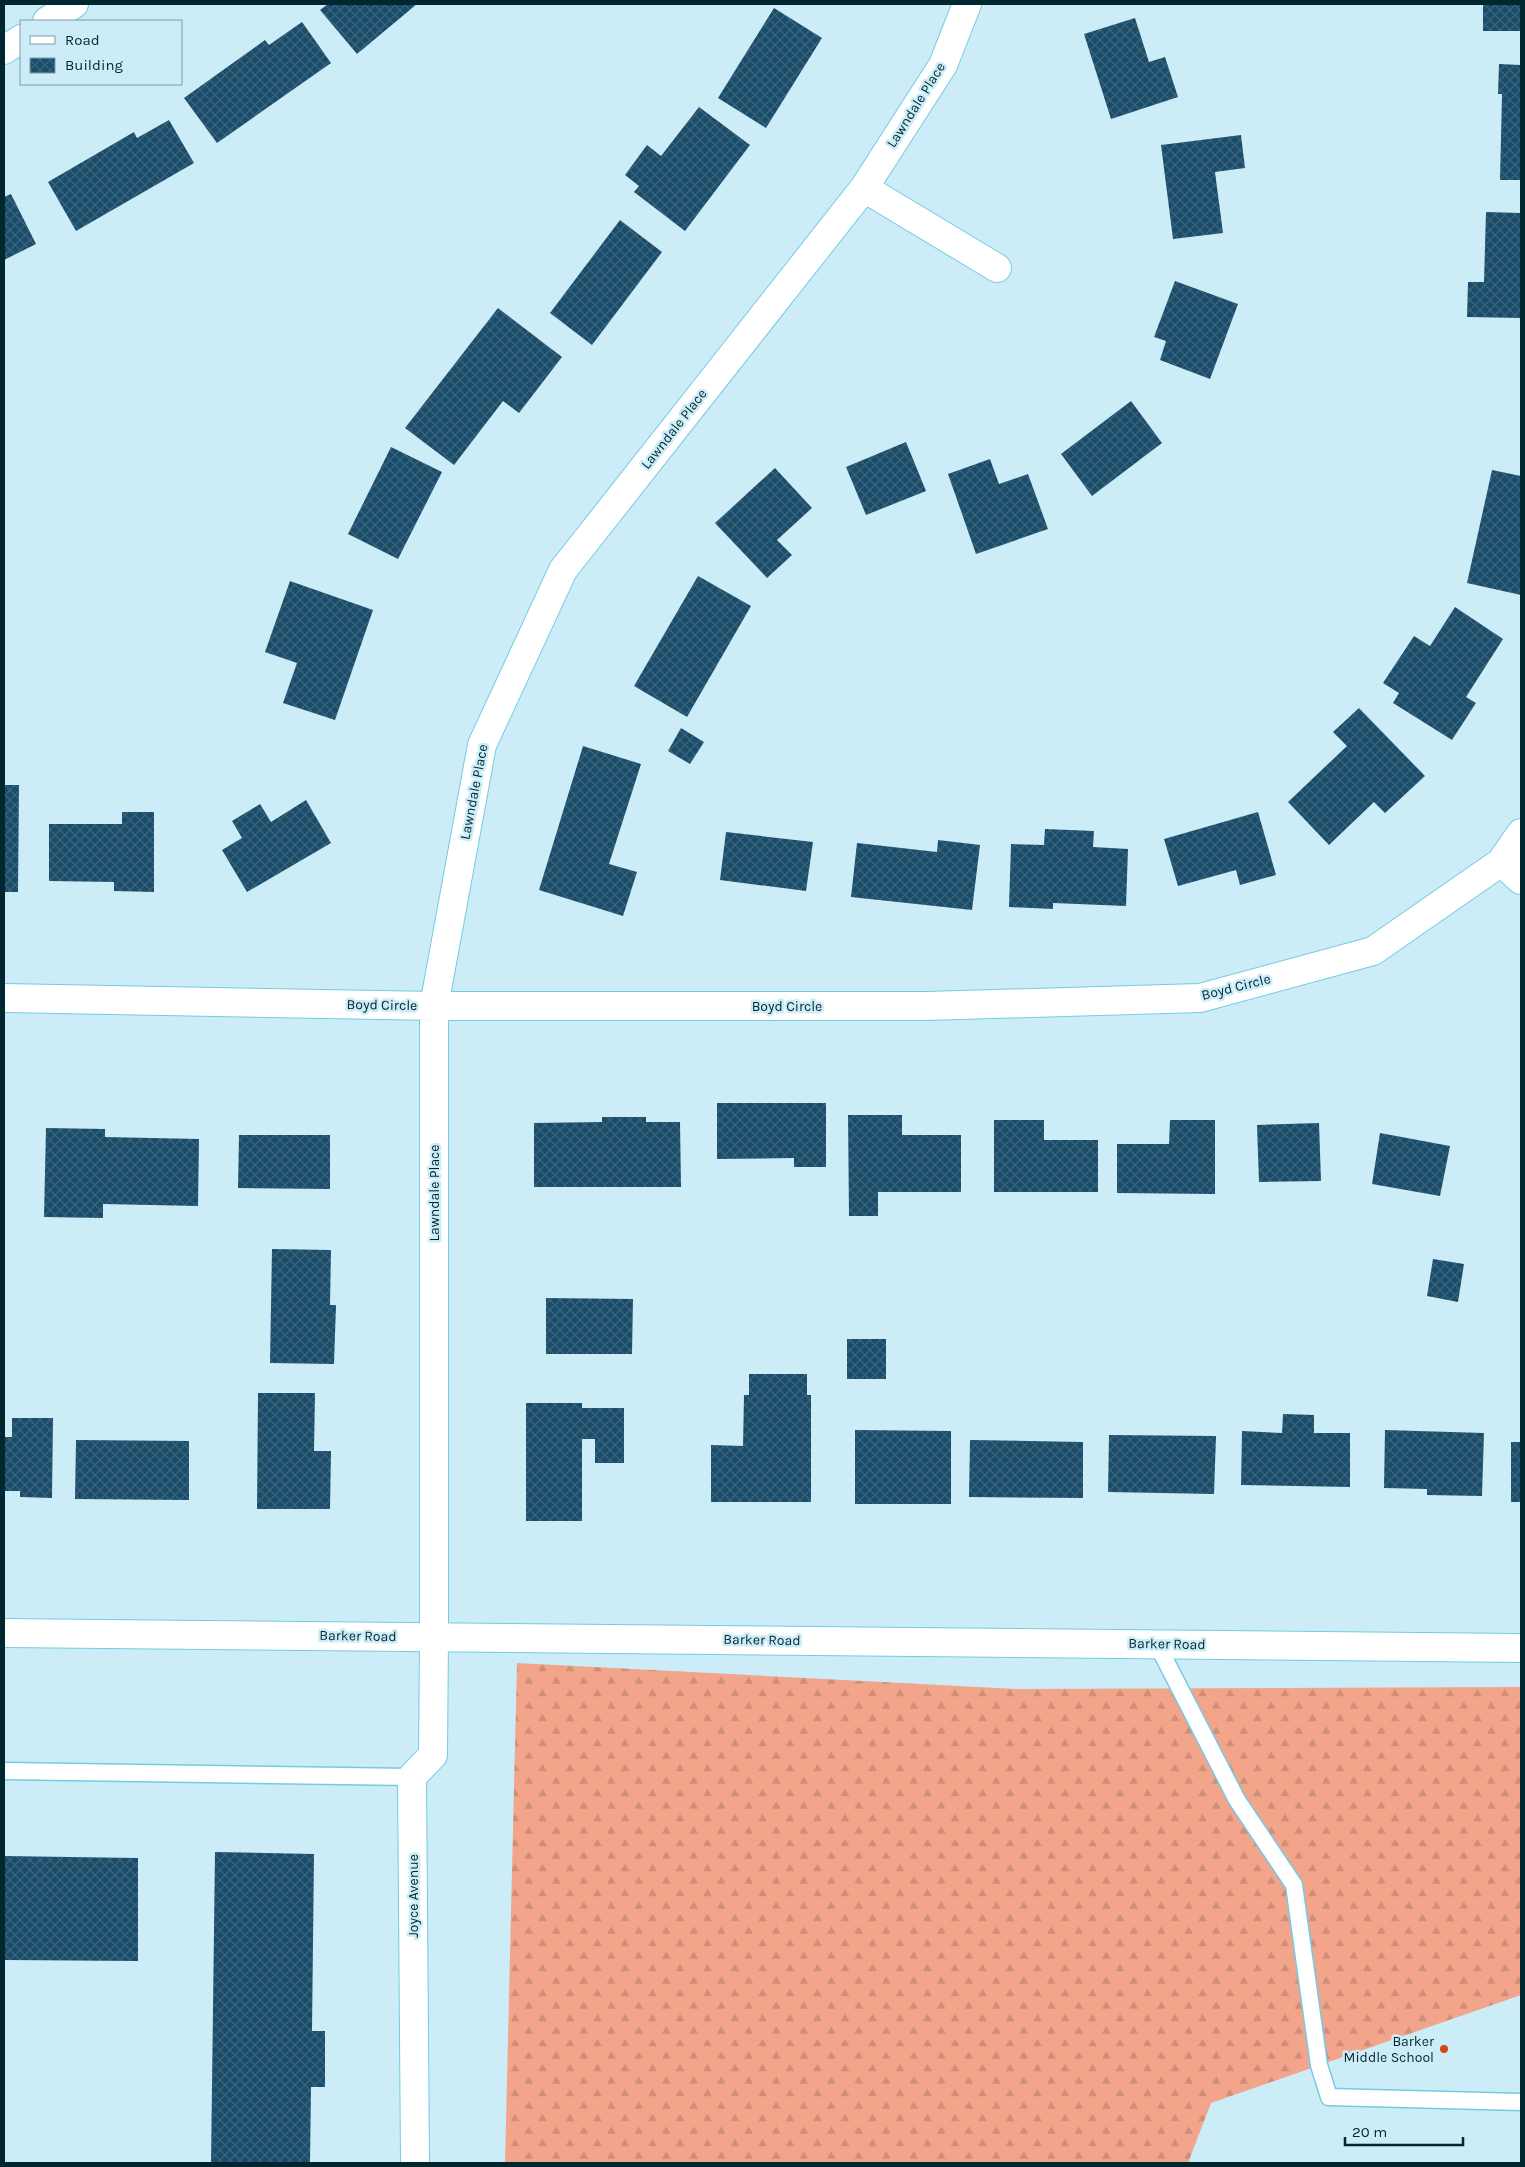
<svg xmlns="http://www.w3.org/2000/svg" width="1525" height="2167" viewBox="0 0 1525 2167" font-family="Karla,sans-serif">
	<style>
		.forest { fill: url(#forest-firs) }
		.building { fill: url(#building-cross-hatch) }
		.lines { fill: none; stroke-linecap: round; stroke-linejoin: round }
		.lane-casing { stroke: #73cbe4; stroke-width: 19 }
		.street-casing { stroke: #73cbe4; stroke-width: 30 }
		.secondary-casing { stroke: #73cbe4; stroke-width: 30 }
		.lane { stroke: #fff; stroke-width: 16 }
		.street { stroke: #fff; stroke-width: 28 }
		.secondary { stroke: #fff; stroke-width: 28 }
		.poi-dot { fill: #d04a14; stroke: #ccedf7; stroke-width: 2 }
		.labels { text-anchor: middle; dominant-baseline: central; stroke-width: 5; stroke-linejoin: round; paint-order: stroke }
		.street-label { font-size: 14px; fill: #002630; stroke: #ccedf7 }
		.poi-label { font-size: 14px; fill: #002630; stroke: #ccedf7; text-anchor: end }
	</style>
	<defs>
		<pattern id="forest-firs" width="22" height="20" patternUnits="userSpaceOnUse" patternTransform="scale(1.25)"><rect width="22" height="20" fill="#f3a58b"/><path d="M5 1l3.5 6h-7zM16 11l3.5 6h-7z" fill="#cf8e78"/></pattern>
		<pattern id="building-cross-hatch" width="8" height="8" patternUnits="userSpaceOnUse" patternTransform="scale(1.25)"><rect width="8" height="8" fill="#1b4d6b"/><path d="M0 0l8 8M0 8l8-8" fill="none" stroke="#39647c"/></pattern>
	</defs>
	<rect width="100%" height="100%" fill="#ccedf7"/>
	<path class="forest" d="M 517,1663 L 1017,1689 L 1521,1687 L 1521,1995 L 1211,2103 L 1188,2163 L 505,2163 Z"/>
	<path class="building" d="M 328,4 L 417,4 L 357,54 L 320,10 Z
		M 1483,4 L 1521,4 L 1521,31 L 1483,31 Z
		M 774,8 L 822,38 L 766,128 L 718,98 Z
		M 1135,18 L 1149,62 L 1165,57 L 1178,97 L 1111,119 L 1084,34 Z
		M 302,22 L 331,63 L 217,143 L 184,98 L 265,40 L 269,45 Z
		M 1499,64 L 1521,65 L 1521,180 L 1500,180 L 1502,94 L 1498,94 Z
		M 699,107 L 750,145 L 685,231 L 634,192 L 639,186 L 625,175 L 647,145 L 661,156 Z
		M 169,120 L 194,163 L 76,231 L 48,182 L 134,132 L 137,138 Z
		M 1241,135 L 1245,168 L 1215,172 L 1223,233 L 1173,239 L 1161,145 Z
		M 11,194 L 36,244 L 4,260 L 4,197 Z
		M 1486,212 L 1521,213 L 1521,318 L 1467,317 L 1468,282 L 1484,282 Z
		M 620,220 L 662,252 L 592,345 L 550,313 Z
		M 1175,281 L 1238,304 L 1210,379 L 1160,360 L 1166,341 L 1154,337 Z
		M 498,308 L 562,357 L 519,413 L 503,401 L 454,465 L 405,428 Z
		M 1131,401 L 1162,443 L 1092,496 L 1061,454 Z
		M 906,442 L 926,491 L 866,515 L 846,467 Z
		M 391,447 L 442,472 L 398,559 L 348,534 Z
		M 990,459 L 999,484 L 1028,474 L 1048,529 L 976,554 L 948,474 Z
		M 775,468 L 812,508 L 777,540 L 792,555 L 767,578 L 715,523 Z
		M 1492,470 L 1521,476 L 1521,595 L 1467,583 Z
		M 698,576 L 751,606 L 687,717 L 634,686 Z
		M 290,581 L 373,610 L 335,720 L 283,703 L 297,663 L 265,652 Z
		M 1455,607 L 1503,639 L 1466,697 L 1476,703 L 1452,740 L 1393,703 L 1399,693 L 1383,683 L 1414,636 L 1430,646 Z
		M 1359,708 L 1425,776 L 1385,813 L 1374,802 L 1329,845 L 1288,802 L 1347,746 L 1333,732 Z
		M 681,728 L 704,742 L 690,764 L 668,751 Z
		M 583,746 L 641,764 L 609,864 L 637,872 L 623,916 L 539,890 Z
		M 4,785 L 19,785 L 18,892 L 4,892 Z
		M 306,800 L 331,843 L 247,892 L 222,850 L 242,838 L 232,821 L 260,804 L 271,822 Z
		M 122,812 L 154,812 L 154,892 L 114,891 L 114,882 L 49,881 L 49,824 L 122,824 Z
		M 1258,812 L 1276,875 L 1240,885 L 1236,870 L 1178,886 L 1164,839 Z
		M 1045,829 L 1094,831 L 1093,847 L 1128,849 L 1126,906 L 1053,903 L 1053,909 L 1009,907 L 1011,844 L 1044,845 Z
		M 726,832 L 813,842 L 806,891 L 720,880 Z
		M 938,840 L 980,845 L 972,910 L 851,897 L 857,843 L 937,852 Z
		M 717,1103 L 826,1103 L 826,1167 L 794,1167 L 794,1158 L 717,1159 Z
		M 848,1115 L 902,1115 L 902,1135 L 961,1135 L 961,1192 L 878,1192 L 878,1216 L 849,1216 Z
		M 602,1117 L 646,1117 L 646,1122 L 680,1122 L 681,1187 L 534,1187 L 534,1123 L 602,1122 Z
		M 994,1120 L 1044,1120 L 1044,1140 L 1098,1140 L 1098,1192 L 994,1192 Z
		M 1170,1120 L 1215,1120 L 1215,1194 L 1117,1193 L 1117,1144 L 1169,1144 Z
		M 1319,1123 L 1321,1181 L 1259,1182 L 1257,1125 Z
		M 46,1128 L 105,1129 L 105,1137 L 199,1139 L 198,1206 L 103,1204 L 103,1218 L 44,1217 Z
		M 1380,1133 L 1450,1146 L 1440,1196 L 1372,1184 Z
		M 239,1135 L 330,1135 L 330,1189 L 238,1188 Z
		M 272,1249 L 331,1250 L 330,1305 L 336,1305 L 334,1364 L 270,1363 Z
		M 1433,1259 L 1464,1264 L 1458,1302 L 1427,1296 Z
		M 546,1298 L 633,1299 L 632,1354 L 546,1354 Z
		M 847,1339 L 886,1339 L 886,1379 L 847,1379 Z
		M 749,1374 L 807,1374 L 807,1395 L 811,1395 L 811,1502 L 711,1502 L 711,1445 L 743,1446 L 744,1395 L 749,1395 Z
		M 258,1393 L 315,1393 L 314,1451 L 331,1451 L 330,1509 L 257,1509 Z
		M 526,1403 L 582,1403 L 582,1408 L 624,1408 L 624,1463 L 595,1463 L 595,1439 L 582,1439 L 582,1521 L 526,1521 Z
		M 1283,1414 L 1314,1415 L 1314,1433 L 1350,1433 L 1350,1487 L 1241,1485 L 1242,1431 L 1282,1433 Z
		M 12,1418 L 53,1418 L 52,1498 L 20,1497 L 20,1491 L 4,1491 L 4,1437 L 12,1437 Z
		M 855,1430 L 951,1431 L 951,1504 L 855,1504 Z
		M 1385,1430 L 1484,1433 L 1482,1496 L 1427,1495 L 1427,1489 L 1384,1488 Z
		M 1109,1435 L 1216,1436 L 1214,1494 L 1108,1492 Z
		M 76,1440 L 189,1441 L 189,1500 L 75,1499 Z
		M 970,1440 L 1083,1442 L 1083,1498 L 969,1497 Z
		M 1511,1442 L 1521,1442 L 1521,1502 L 1511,1502 Z
		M 215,1852 L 314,1854 L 312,2031 L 325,2031 L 325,2087 L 311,2087 L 310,2163 L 211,2163 Z
		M 4,1856 L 138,1858 L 138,1961 L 4,1960 Z"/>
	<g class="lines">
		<g class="lane-casing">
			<path id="lane" d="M 1157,1644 L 1237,1800 L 1294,1885 L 1319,2065 L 1329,2097 L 1521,2102
				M 4,1771 L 412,1777"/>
		</g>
		<g class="street-casing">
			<path id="street" d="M 47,21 L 74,4
				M 4,50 L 21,39
				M 864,188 L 997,268
				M 1501,862 L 1521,880
				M 4,998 L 434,1006 L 927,1006 L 1200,998 L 1373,951 L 1501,862 L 1521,833
				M 415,2163 L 412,1777 L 433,1755 L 434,1637 L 434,1006 L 482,745 L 563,570 L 864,188 L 943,65 L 967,4"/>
		</g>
		<g class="secondary-casing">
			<path id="secondary" d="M 4,1633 L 1521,1648"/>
		</g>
		<use href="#lane" class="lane"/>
		<use href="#street" class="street"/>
		<use href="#secondary" class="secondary"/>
	</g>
	<circle class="poi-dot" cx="1444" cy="2049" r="5"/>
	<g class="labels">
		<g class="street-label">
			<text transform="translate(916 105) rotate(-58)">Lawndale Place</text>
			<text transform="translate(674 429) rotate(-52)">Lawndale Place</text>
			<text transform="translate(474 792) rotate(-79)">Lawndale Place</text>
			<text transform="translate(1236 987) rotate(-14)">Boyd Circle</text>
			<text transform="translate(382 1005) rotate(1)">Boyd Circle</text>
			<text x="787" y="1006">Boyd Circle</text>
			<text transform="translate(434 1193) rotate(-90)">Lawndale Place</text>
			<text transform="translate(358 1636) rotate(1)">Barker Road</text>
			<text transform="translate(762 1640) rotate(1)">Barker Road</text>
			<text transform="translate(1167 1644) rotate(1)">Barker Road</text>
			<text transform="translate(413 1896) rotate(-90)">Joyce Avenue</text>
		</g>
		<g class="poi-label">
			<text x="1434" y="2041">Barker<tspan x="1434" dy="16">Middle School</tspan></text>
		</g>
	</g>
	<rect width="1525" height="2167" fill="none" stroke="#002630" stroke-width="10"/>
	<rect x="20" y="20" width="162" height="65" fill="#ccedf7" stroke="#7a9da7"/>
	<rect x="30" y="36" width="25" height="8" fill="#ffffff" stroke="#7a9da7"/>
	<text x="65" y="45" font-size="15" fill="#002630">Road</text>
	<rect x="30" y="58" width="25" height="15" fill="url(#building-cross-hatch)" stroke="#7a9da7"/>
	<text x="65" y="70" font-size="15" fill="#002630">Building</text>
	<path d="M1345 2137v8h118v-8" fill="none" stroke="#002630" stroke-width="2.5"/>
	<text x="1352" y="2137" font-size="15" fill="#002630" stroke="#ccedf7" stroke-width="4" paint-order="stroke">20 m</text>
</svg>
